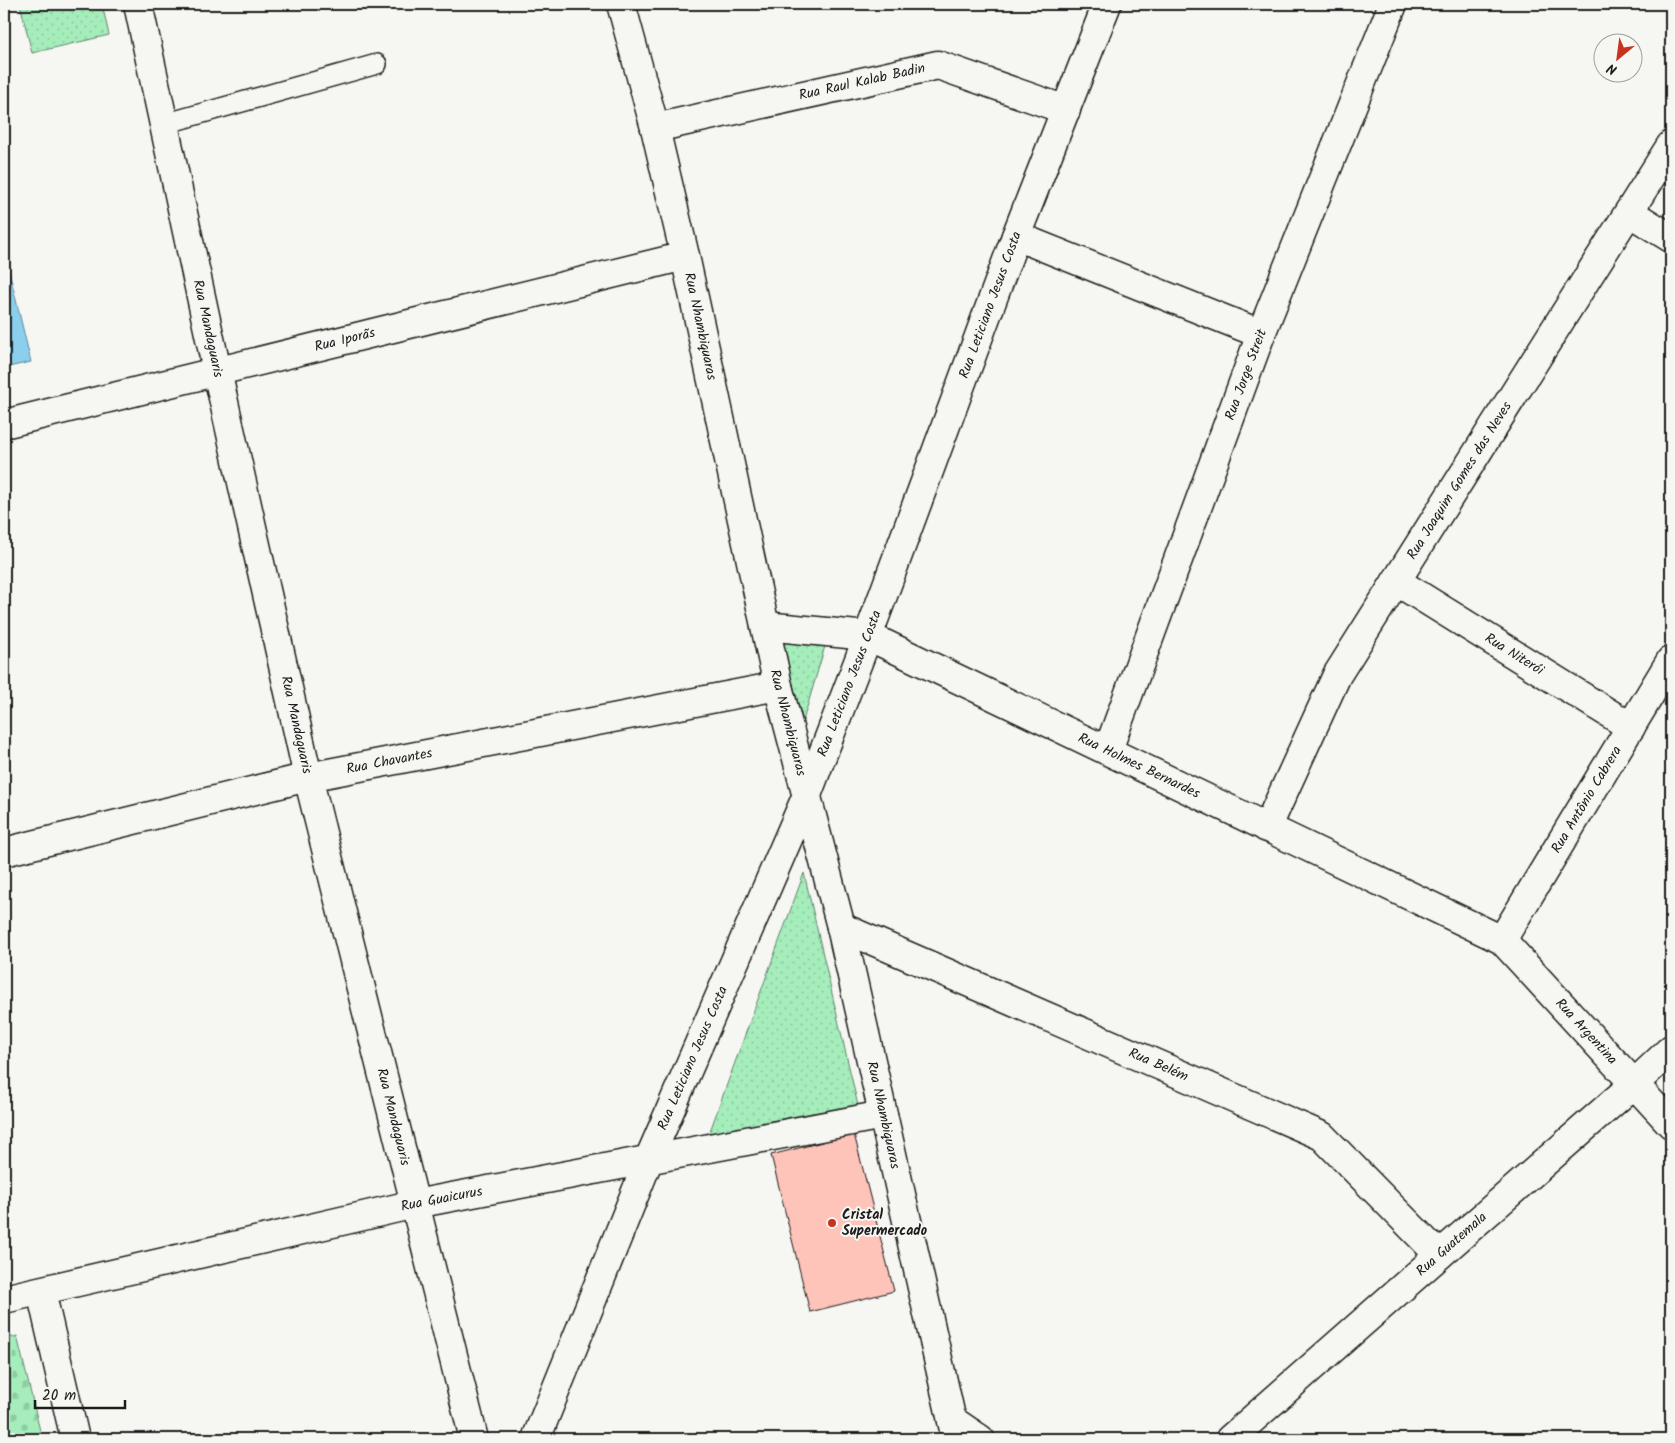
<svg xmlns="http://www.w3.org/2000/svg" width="1675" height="1443" viewBox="0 0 1675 1443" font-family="Kalam,sans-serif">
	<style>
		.green { fill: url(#green-dots); stroke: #60846c }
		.cemetery { fill: url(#cemetery-stones); stroke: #60846c }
		.water { fill: #8bcfed; stroke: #5f8799 }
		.building { fill: #fec3b9; stroke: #1c1c1c }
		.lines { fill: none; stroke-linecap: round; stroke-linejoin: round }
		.service-casing { stroke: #1c1c1c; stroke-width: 22 }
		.minor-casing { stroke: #1c1c1c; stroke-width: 31 }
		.tertiary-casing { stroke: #1c1c1c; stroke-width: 31 }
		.service { stroke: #f6f6f2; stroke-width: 19 }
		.minor { stroke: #f6f6f2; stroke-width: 28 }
		.tertiary { stroke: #f6f6f2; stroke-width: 28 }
		.poi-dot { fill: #c8321e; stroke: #f6f6f2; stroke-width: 2 }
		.labels { text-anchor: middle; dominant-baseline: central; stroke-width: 4; stroke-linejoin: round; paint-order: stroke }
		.street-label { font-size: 14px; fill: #1c1c1c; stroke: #f6f6f2 }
		.poi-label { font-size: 14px; font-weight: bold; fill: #1c1c1c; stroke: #f6f6f2; text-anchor: start }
	</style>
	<defs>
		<pattern id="green-dots" width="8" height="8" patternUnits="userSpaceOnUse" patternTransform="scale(1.25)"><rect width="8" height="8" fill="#a5edbb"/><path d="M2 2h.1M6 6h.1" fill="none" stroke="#8dcba0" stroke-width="1.8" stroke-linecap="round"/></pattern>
		<pattern id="cemetery-stones" width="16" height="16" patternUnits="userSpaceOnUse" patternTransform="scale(1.25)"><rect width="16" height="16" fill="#a5edbb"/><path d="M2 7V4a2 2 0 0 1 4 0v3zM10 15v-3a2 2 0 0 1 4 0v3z" fill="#8dcba0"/></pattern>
	</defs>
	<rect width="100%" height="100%" fill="#f6f6f2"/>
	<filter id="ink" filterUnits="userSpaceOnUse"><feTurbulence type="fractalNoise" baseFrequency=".02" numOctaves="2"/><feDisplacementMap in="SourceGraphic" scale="10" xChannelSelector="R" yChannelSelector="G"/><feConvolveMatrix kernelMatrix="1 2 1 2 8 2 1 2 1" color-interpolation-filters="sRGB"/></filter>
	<g filter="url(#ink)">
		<path class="green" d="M 20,4 L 102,4 L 109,35 L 32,53 Z
			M 781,642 L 825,646 L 803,721 Z
			M 804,873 L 859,1110 L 706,1142 Z"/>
		<path class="cemetery" d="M 17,1336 L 42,1439 L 4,1439 L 4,1339 Z"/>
		<path class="water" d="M 4,254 L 5,254 L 31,362 L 4,368 Z"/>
		<path class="building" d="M 854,1134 L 894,1291 L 810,1312 L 771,1155 Z"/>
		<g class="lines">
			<g class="service-casing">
				<path id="service" d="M 164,124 L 377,64"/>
			</g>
			<g class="minor-casing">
				<g id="minor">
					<path id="s1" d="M 138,4 L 217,371 L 308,777 L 474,1439"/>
					<path id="s2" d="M 655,128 L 938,65 L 1066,110"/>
					<path d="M 1629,212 L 1671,238"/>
					<path d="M 1016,236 L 1261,334"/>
					<path id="s3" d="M 4,424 L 685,256"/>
					<path id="s4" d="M 1396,581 L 1631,727"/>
					<path id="s5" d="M 765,626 L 868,636 L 1502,940 L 1671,1124"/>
					<path id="s6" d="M 1108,750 L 1261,334 L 1393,4"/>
					<path id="s7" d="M 1267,828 L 1337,675 L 1671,145"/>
					<path id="s8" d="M 4,852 L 308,777 L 778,686"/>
					<path id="s9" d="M 841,927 L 1322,1136 L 1439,1255"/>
					<path id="s10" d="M 1502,940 L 1671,660"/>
					<path d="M 41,1291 L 75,1439"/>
					<path id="s11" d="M 4,1299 L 415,1204 L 883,1115"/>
					<path id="s12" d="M 536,1439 L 649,1159 L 807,795 L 868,636 L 1016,236 L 1107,4"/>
					<path id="s13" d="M 1230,1439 L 1634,1084 L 1671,1049"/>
				</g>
			</g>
			<g class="tertiary-casing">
				<g id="tertiary">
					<path id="s14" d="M 621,4 L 655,128 L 685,256 L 778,686 L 841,927 L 956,1439"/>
					<path d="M 952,1420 L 980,1439"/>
				</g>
			</g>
			<use href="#service" class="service"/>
			<use href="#minor" class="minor"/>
			<use href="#tertiary" class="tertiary"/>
		</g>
	</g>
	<circle class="poi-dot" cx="832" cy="1223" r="5"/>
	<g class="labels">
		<g class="street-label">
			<text stroke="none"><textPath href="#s2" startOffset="212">Rua Raul Kalab Badin</textPath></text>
			<text stroke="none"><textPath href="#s12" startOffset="1222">Rua Leticiano Jesus Costa</textPath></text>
			<text stroke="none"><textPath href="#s14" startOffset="332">Rua Nhambiquaras</textPath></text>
			<text stroke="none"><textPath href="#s1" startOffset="332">Rua Mandaguaris</textPath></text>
			<text stroke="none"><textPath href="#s3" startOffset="351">Rua Iporãs</textPath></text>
			<text stroke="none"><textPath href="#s6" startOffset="400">Rua Jorge Streit</textPath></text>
			<text stroke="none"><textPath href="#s7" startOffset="398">Rua Joaquim Gomes das Neves</textPath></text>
			<text stroke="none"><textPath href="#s4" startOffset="139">Rua Niterói</textPath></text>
			<text stroke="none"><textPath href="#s12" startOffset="818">Rua Leticiano Jesus Costa</textPath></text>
			<text stroke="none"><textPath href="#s14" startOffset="738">Rua Nhambiquaras</textPath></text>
			<text stroke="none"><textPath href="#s1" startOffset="738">Rua Mandaguaris</textPath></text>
			<text stroke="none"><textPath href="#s8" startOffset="396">Rua Chavantes</textPath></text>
			<text stroke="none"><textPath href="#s5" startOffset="404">Rua Holmes Bernardes</textPath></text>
			<text stroke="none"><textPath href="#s10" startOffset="164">Rua Antônio Cabrera</textPath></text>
			<text stroke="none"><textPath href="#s5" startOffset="931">Rua Argentina</textPath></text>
			<text stroke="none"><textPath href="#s12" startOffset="412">Rua Leticiano Jesus Costa</textPath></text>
			<text stroke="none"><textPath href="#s9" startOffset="346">Rua Belém</textPath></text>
			<text stroke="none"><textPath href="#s14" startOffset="1142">Rua Nhambiquaras</textPath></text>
			<text stroke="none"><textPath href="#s1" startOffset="1142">Rua Mandaguaris</textPath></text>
			<text stroke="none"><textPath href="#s11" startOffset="449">Rua Guaicurus</textPath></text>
			<text stroke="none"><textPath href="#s13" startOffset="295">Rua Guatemala</textPath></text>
		</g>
		<g class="poi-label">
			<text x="842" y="1215">Cristal<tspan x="842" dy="16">Supermercado</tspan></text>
		</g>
	</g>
	<rect width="1675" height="1443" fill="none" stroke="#f6f6f2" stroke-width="20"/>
	<rect x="10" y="10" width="1655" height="1423" fill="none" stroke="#1c1c1c" stroke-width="2" filter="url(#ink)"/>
	<g transform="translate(1618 58) rotate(209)"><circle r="24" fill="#f6f6f2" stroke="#9f9f9c"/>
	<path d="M0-4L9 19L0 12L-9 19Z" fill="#c8321e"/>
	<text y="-8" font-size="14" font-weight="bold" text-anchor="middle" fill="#1c1c1c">N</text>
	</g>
	<path d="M35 1400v8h90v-8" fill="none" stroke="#1c1c1c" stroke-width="2.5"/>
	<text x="42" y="1400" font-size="15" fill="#1c1c1c" stroke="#f6f6f2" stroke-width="4" paint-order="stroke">20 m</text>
</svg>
